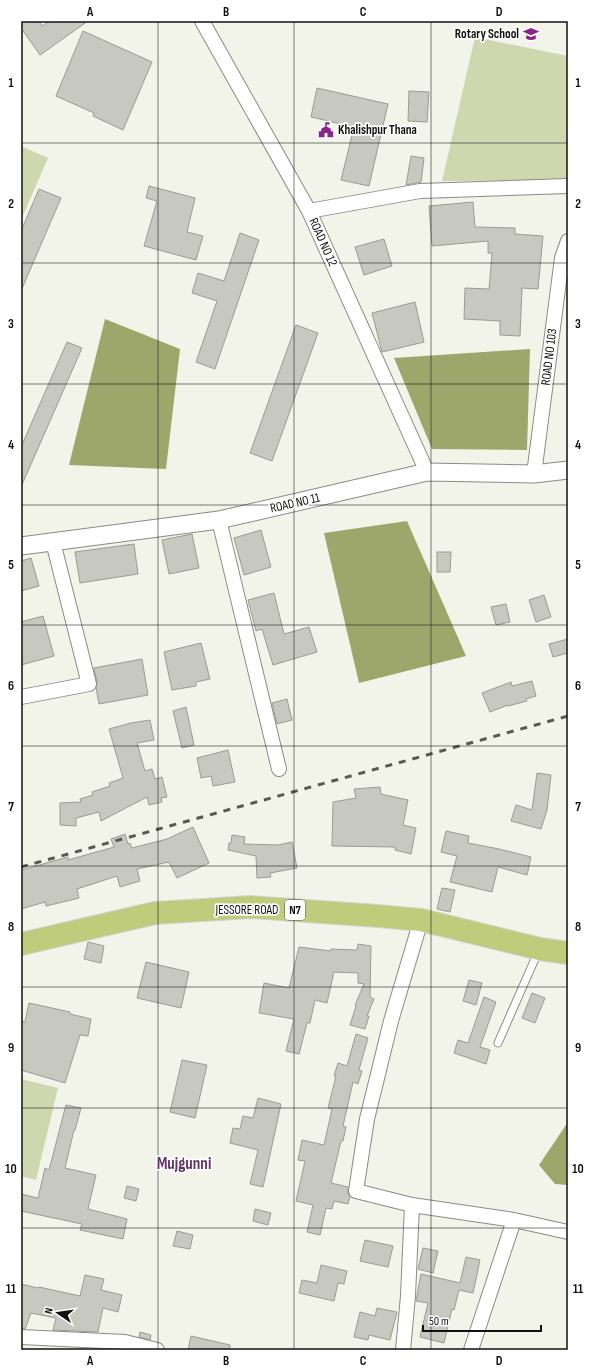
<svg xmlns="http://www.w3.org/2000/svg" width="589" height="1371" viewBox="0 0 589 1371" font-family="'Sofia Sans Condensed',sans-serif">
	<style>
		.green { fill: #ced7ae }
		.water { fill: #9da76c }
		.building { fill: #c7c9c0; stroke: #9a9c93 }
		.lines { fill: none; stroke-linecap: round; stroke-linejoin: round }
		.service-casing { stroke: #8a8c83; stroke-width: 9 }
		.minor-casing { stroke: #8a8c83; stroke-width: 16 }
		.tertiary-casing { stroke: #8a8c83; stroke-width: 19 }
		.trunk-casing { stroke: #d4d4d4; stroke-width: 24 }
		.service { stroke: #fff; stroke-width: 7 }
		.minor { stroke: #fff; stroke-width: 14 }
		.tertiary { stroke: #fff; stroke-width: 17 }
		.trunk { stroke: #bfcc7c; stroke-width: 22 }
		.rail { stroke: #585a54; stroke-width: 3; stroke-dasharray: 7 7; stroke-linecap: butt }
		.grid { fill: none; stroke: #11120f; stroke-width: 1; stroke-opacity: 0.55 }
		.labels { text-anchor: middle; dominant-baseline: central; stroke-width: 3.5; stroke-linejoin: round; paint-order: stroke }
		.shield { fill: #fff; stroke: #585957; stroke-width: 1 }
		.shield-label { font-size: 12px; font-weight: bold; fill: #11120f }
		.poi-label { font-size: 13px; font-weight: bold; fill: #11120f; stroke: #fff; text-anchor: end }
		.street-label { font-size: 13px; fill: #11120f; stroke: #fff }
		.district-label { font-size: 17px; font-weight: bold; fill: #673567; stroke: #fff }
		.neatline { fill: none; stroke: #11120f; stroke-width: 1.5 }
		.grid-label { font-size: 13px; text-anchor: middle; font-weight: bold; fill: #11120f }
	</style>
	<rect width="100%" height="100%" fill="#f2f4ea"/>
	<path class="green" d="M 475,37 L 568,56 L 568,180 L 442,181 Z
		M 21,146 L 48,158 L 21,220 Z
		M 21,1079 L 58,1088 L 36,1180 L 21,1176 Z"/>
	<path class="water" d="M 105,319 L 180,349 L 166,469 L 69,465 Z
		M 530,349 L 527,450 L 432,449 L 394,358 Z
		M 407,521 L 466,656 L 359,683 L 324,533 Z
		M 568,1122 L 568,1185 L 555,1184 L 539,1165 Z"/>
	<path class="building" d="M 21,21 L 39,21 L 42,26 L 50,21 L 88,21 L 40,55 L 21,28 Z
		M 83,31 L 152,62 L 123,130 L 93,116 L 94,113 L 56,96 Z
		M 317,88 L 388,104 L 369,186 L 341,180 L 354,127 L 311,117 Z
		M 409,91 L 429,92 L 427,122 L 408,121 Z
		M 411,156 L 424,158 L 421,182 L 406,185 Z
		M 149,186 L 195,198 L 187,232 L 203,236 L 196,260 L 144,246 L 157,201 L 146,198 Z
		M 39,189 L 61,198 L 21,291 L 21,231 Z
		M 473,202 L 475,227 L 515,228 L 515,234 L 543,236 L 538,289 L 522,288 L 520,336 L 500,335 L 500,321 L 464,319 L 465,288 L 489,289 L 492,253 L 488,253 L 488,241 L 432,246 L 429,206 Z
		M 240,233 L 259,240 L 215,369 L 196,362 L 217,301 L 192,293 L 198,273 L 224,281 Z
		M 384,239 L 392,266 L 364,275 L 355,247 Z
		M 415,302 L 424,342 L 382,352 L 372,313 Z
		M 296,325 L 318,333 L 272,461 L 250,453 Z
		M 67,342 L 82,348 L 21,487 L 21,447 Z
		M 261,530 L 271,567 L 244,575 L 234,538 Z
		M 192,534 L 199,568 L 169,574 L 162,540 Z
		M 134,544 L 138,574 L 80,583 L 75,552 Z
		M 437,552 L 451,552 L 450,572 L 437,572 Z
		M 31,558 L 39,586 L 21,591 L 21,561 Z
		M 274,593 L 284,634 L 309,627 L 317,652 L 273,665 L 262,629 L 256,631 L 248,600 Z
		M 544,595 L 551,617 L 536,622 L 529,600 Z
		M 506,604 L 510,622 L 496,625 L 491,607 Z
		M 43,616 L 54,656 L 21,665 L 21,622 Z
		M 568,639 L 568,653 L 553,657 L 549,644 Z
		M 201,643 L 210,679 L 196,682 L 196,686 L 172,690 L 164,652 Z
		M 142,659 L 148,695 L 99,704 L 96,688 L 97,682 L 94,668 Z
		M 532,681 L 536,696 L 526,699 L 527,701 L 508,706 L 508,705 L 490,712 L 482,693 L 511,682 L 512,686 Z
		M 287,699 L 292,720 L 277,724 L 272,703 Z
		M 186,707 L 194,745 L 182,748 L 173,711 Z
		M 150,720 L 154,740 L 137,743 L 145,771 L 152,769 L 155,779 L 162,777 L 167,797 L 161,798 L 162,802 L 149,805 L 147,797 L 101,821 L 99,812 L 76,818 L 76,826 L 60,825 L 60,803 L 81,802 L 80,799 L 93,795 L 92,792 L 110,786 L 109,783 L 123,778 L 109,729 L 131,723 Z
		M 228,750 L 235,782 L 213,786 L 211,776 L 201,778 L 197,758 Z
		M 537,773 L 551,775 L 547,810 L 541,829 L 511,821 L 516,805 L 532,810 Z
		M 380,787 L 381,794 L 408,800 L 403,825 L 416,828 L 411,854 L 395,850 L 395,847 L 332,846 L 333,802 L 356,798 L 354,789 Z
		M 193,827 L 209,863 L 177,878 L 169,862 L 137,869 L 140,881 L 120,887 L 117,876 L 77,889 L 79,898 L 46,906 L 45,902 L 21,909 L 21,870 L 68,857 L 68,860 L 114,847 L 111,839 L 125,834 L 128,844 L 130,843 L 132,848 L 167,839 Z
		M 446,831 L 469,836 L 468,843 L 499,849 L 531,857 L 527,875 L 498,867 L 492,892 L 450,882 L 457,856 L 441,852 Z
		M 232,835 L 245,837 L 244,844 L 278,845 L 292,842 L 297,868 L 270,873 L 271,877 L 257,878 L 256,856 L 228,850 L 229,843 L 231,843 Z
		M 442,888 L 455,890 L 450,912 L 437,909 Z
		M 88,942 L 104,946 L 101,963 L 84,959 Z
		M 358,944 L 371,946 L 370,997 L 374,999 L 367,1016 L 369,1016 L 365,1029 L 350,1025 L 356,1006 L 355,1005 L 364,984 L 358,983 L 358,973 L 334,972 L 327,1003 L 315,1000 L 310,1023 L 307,1023 L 299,1054 L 286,1051 L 294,1019 L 259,1013 L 264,983 L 289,988 L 299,947 L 331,951 L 331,949 L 357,950 Z
		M 146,962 L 189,972 L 181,1008 L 137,998 Z
		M 469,980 L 482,983 L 476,1005 L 463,1001 Z
		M 532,993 L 545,998 L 535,1023 L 522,1018 Z
		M 484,997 L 496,1002 L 480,1047 L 490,1050 L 486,1064 L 454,1053 L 458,1040 L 468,1043 Z
		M 29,1003 L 70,1012 L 70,1014 L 91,1019 L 88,1036 L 80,1035 L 65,1083 L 21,1070 L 21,1021 L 25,1022 Z
		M 356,1034 L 368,1038 L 359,1070 L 362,1071 L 358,1084 L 353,1082 L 343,1126 L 346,1127 L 343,1141 L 341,1141 L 331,1183 L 348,1187 L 348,1193 L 350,1196 L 348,1204 L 334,1201 L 332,1209 L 326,1208 L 320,1235 L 307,1232 L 313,1205 L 296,1201 L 305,1161 L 298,1160 L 302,1140 L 324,1145 L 332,1109 L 328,1108 L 336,1076 L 334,1076 L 338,1063 L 347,1066 Z
		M 182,1060 L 207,1065 L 195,1118 L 170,1112 Z
		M 258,1098 L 281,1104 L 263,1187 L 250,1184 L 258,1150 L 230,1143 L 233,1128 L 240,1129 L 243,1116 L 253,1118 Z
		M 66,1105 L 81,1108 L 75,1130 L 74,1130 L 65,1168 L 96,1175 L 88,1209 L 127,1219 L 123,1239 L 80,1230 L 82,1224 L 21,1211 L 21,1194 L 38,1198 L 45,1168 L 49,1170 Z
		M 127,1186 L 139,1189 L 136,1201 L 124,1198 Z
		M 255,1209 L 271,1213 L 268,1225 L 253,1221 Z
		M 177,1231 L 193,1235 L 190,1249 L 173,1246 Z
		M 365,1240 L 393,1246 L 388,1267 L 360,1261 Z
		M 423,1248 L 438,1251 L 433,1273 L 418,1269 Z
		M 466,1257 L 480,1260 L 473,1293 L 459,1290 L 454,1310 L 452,1309 L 444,1343 L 420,1337 L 428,1303 L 416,1301 L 421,1274 L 460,1283 Z
		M 321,1265 L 347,1271 L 344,1284 L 338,1283 L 334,1301 L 299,1293 L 302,1280 L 317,1283 Z
		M 85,1275 L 104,1279 L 101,1290 L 122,1295 L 118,1312 L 103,1308 L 98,1332 L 53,1330 L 56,1318 L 31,1313 L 25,1329 L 21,1329 L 21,1284 L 38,1288 L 39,1287 L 80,1296 Z
		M 377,1308 L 397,1312 L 390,1340 L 369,1335 L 368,1340 L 354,1337 L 360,1312 L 375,1316 Z
		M 140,1332 L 151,1335 L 150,1340 L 139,1337 Z
		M 191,1336 L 230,1345 L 230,1350 L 188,1350 Z"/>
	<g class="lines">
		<g class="service-casing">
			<path id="service" d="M 498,1043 L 538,952"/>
		</g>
		<g class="minor-casing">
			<path id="minor" d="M 202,21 L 309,211 L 427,472
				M 309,211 L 420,191 L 568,186
				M 534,474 L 562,258 L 568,241
				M 219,520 L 279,769
				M 21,697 L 89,684 L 53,542
				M 421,920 L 391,1021 L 367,1119 L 356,1191 L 412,1205 L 514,1220 L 471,1350
				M 514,1220 L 568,1232
				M 21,1337 L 125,1342 L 157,1350
				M 403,1350 L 408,1296 L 412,1205"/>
		</g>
		<g class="tertiary-casing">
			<path id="tertiary" d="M 21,546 L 219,520 L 427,472 L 534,474 L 568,470"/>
		</g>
		<g class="trunk-casing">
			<path id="trunk" d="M 21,944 L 155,913 L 251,907 L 378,916 L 421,920 L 540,949 L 568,953"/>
		</g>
		<use href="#service" class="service"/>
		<use href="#minor" class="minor"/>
		<use href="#tertiary" class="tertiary"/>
		<use href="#trunk" class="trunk"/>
		<path class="rail" d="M 21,867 L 568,716"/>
	</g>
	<path class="grid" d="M 158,21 L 158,1350M 294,21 L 294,1350M 431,21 L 431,1350M 21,143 L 568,143M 21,263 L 568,263M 21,384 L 568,384M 21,505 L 568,505M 21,625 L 568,625M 21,746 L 568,746M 21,866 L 568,866M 21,987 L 568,987M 21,1108 L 568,1108M 21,1228 L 568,1228"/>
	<defs>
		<g id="school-bare" transform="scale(1.2)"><path d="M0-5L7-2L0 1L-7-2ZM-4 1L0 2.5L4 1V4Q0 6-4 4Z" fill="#89248b" stroke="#fff" stroke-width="2.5" paint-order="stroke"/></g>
		<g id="civic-bare" transform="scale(1.2)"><path d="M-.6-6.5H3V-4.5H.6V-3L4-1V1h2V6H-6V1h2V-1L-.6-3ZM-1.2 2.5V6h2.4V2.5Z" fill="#89248b" stroke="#fff" stroke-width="2.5" paint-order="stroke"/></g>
	</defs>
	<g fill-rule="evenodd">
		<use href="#school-bare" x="531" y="34"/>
		<use href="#civic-bare" x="326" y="130"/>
	</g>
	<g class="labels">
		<rect class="shield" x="285" y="900" width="20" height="20" rx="3"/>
		<g class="shield-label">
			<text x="295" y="910">N7</text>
		</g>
		<g class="poi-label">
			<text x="519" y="34">Rotary School</text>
			<text x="338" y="130" text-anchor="start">Khalishpur Thana</text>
		</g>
		<g class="street-label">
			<text transform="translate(323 242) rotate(66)">ROAD NO 12</text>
			<text transform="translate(549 357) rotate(-83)">ROAD NO 103</text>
			<text transform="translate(295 503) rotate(-13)">ROAD NO 11</text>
			<text x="247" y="910">JESSORE ROAD</text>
		</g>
		<g class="district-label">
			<text x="184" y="1164">Mujgunni</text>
		</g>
	</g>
	<rect width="589" height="1371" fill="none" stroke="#ffffff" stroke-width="44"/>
	<g transform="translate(58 1313) rotate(283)" stroke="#ffffff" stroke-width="3" paint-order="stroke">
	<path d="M0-3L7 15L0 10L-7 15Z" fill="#11120f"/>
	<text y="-6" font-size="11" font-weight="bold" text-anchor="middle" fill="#11120f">N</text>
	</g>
	<path d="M423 1325v6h118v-6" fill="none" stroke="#11120f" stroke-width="2"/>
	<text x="429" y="1325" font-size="12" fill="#11120f" stroke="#ffffff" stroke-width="3" paint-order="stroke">50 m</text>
	<rect x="22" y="22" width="545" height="1327" class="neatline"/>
	<g class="grid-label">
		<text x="90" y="16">A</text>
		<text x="226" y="16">B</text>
		<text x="363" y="16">C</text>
		<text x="499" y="16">D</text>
		<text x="11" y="87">1</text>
		<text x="578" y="87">1</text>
		<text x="11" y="208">2</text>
		<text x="578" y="208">2</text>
		<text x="11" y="328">3</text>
		<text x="578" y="328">3</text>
		<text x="11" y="449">4</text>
		<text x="578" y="449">4</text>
		<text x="11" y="569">5</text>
		<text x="578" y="569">5</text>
		<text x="11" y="690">6</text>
		<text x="578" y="690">6</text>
		<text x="11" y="811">7</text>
		<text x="578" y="811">7</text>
		<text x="11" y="931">8</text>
		<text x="578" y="931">8</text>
		<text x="11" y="1052">9</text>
		<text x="578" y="1052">9</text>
		<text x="11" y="1173">10</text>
		<text x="578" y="1173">10</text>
		<text x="11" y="1293">11</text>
		<text x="578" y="1293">11</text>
		<text x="90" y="1365">A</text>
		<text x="226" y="1365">B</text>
		<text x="363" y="1365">C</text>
		<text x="499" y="1365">D</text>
	</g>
</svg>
